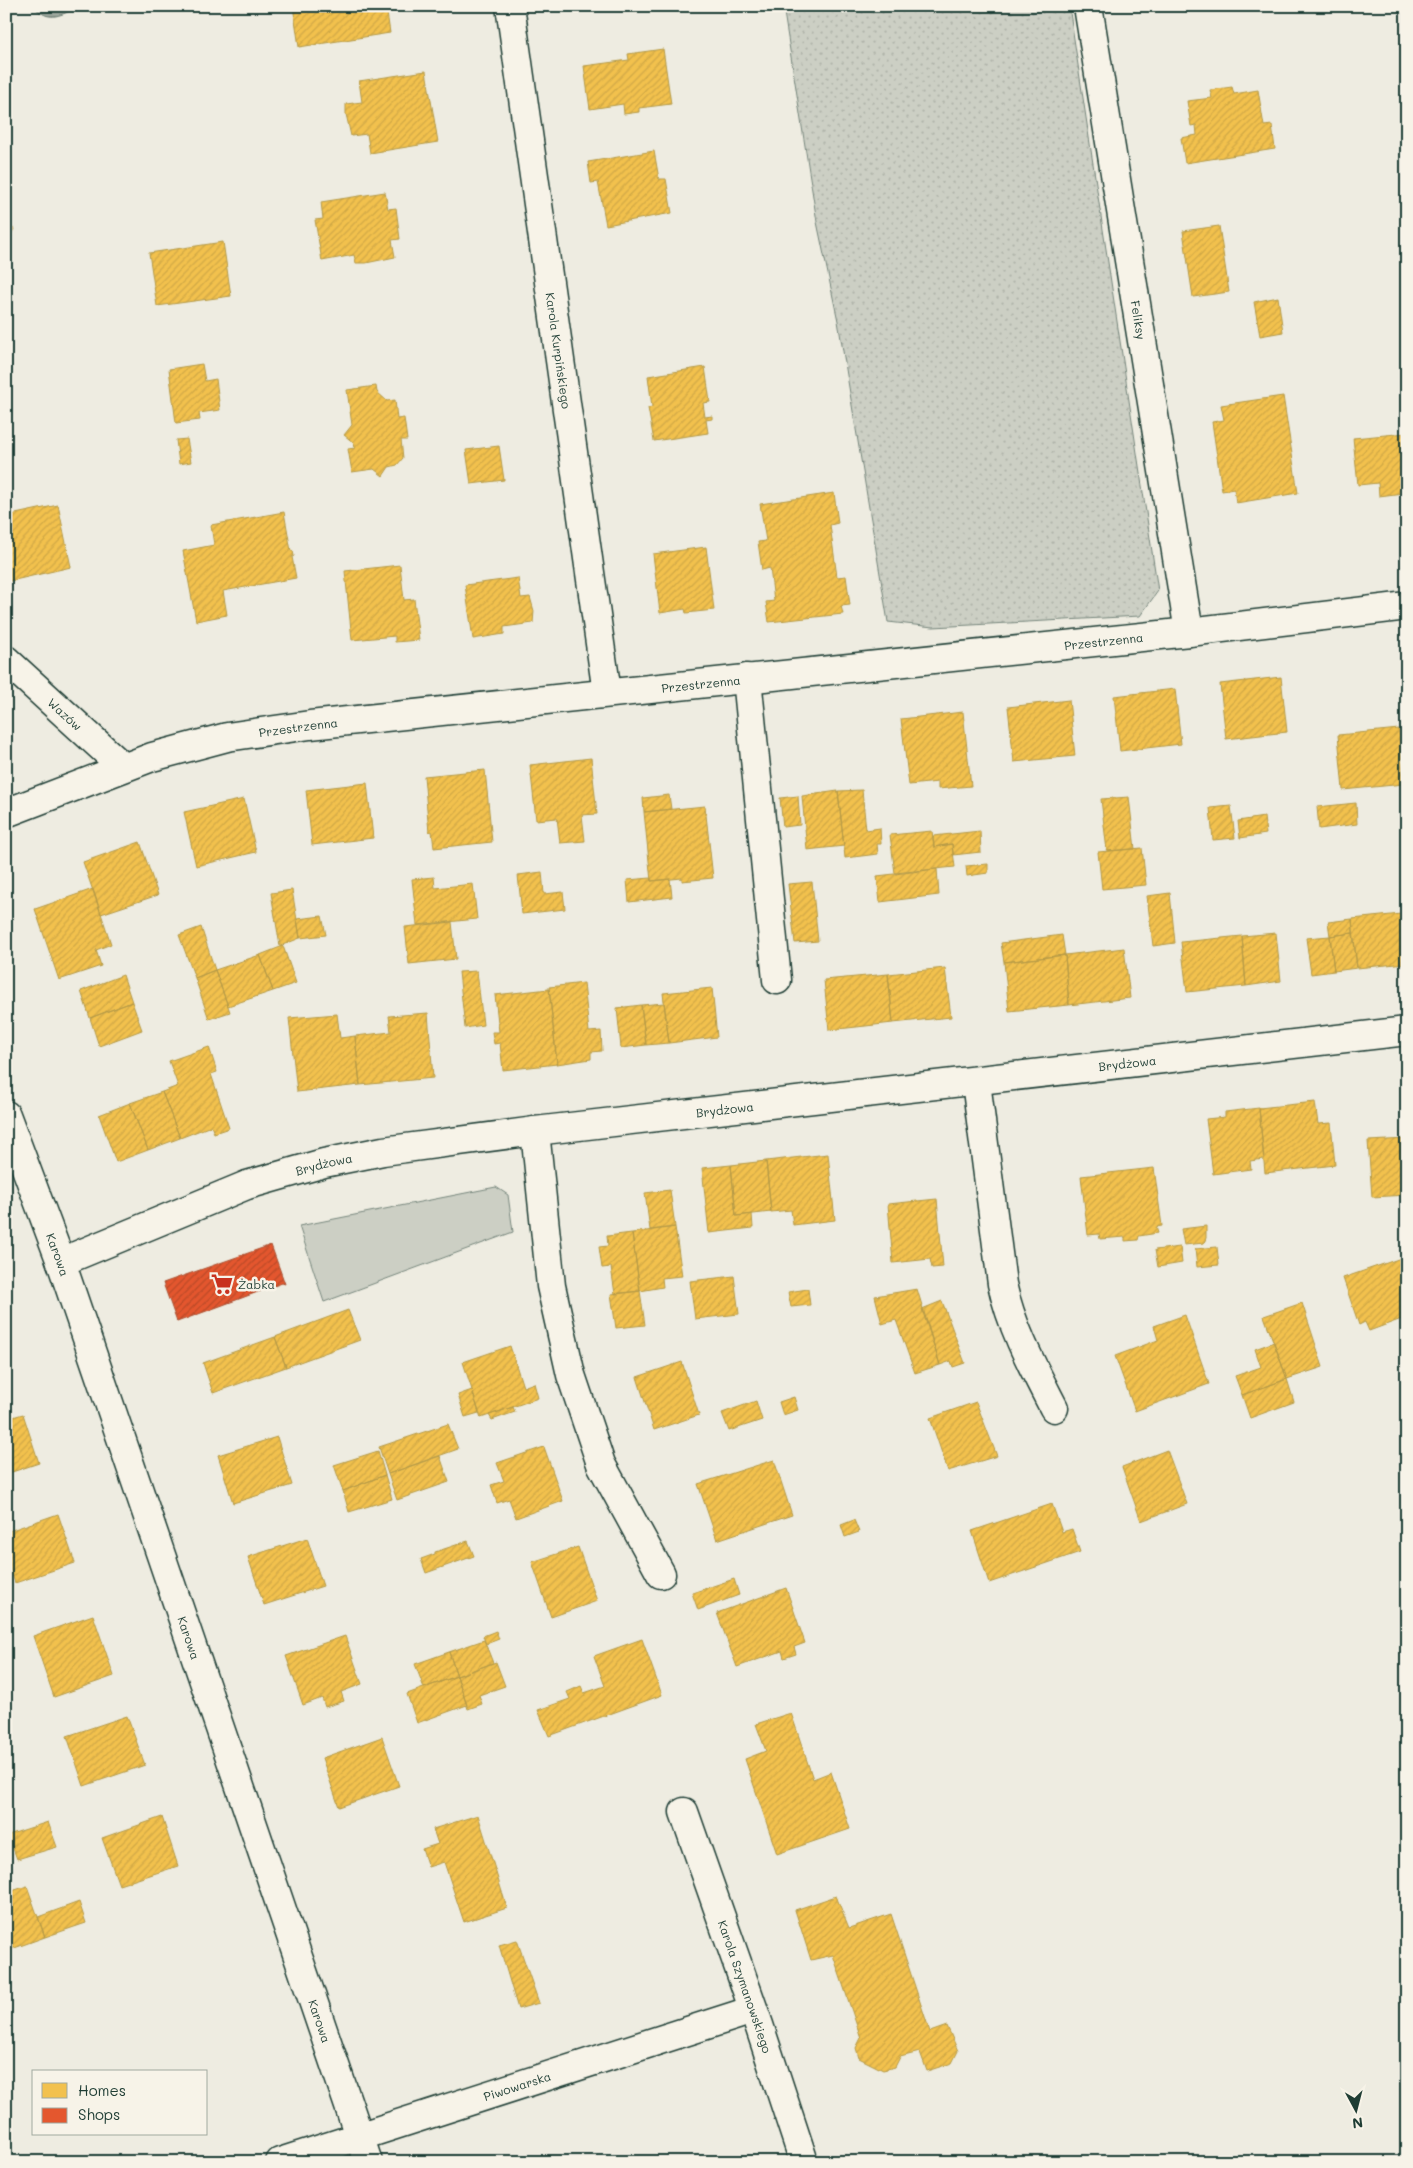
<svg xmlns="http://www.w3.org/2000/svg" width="1413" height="2168" viewBox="0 0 1413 2168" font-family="Mali,sans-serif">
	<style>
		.grass { fill: url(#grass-dots); stroke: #76867c }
		.park { fill: #cccfc4; stroke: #76867c }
		.water { fill: url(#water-rules); stroke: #6c7e74 }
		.homes { fill: url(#homes-hatch); stroke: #b39946 }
		.shops { fill: url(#shops-hatch); stroke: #a94f30 }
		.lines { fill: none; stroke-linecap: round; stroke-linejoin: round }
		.minor-casing { stroke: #1f3d34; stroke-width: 31 }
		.tertiary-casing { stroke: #1f3d34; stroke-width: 31 }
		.minor { stroke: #f7f3e8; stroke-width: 28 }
		.tertiary { stroke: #f7f3e8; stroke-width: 28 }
		.labels { text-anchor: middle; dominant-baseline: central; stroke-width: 5; stroke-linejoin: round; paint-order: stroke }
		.street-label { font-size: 12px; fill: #1f3d34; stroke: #f7f3e8 }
		.poi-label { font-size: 12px; fill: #1f3d34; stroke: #f7f3e8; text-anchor: start }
	</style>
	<defs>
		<pattern id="grass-dots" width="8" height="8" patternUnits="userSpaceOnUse" patternTransform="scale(1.25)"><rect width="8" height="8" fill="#cccfc4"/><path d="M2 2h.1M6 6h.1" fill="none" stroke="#afb3a9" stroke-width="1.8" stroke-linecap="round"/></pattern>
		<pattern id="water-rules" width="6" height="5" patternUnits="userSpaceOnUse" patternTransform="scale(1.25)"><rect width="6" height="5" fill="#9fa99f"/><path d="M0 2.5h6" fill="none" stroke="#818b82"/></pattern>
		<pattern id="homes-hatch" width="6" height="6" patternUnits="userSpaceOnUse" patternTransform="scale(1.25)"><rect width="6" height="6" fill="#f2c14e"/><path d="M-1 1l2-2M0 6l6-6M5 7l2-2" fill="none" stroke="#cfa745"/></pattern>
		<pattern id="shops-hatch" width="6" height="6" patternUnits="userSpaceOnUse" patternTransform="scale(1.25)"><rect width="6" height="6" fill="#e4572e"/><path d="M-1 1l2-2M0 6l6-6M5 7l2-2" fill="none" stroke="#b84928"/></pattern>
	</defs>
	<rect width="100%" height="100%" fill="#eeece1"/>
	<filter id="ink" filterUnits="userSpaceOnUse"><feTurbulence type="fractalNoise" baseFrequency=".02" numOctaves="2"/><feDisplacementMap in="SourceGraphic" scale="10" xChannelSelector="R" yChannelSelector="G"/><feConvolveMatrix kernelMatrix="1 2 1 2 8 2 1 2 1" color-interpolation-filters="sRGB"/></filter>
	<g filter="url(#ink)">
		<path class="grass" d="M 783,6 L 1069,6 L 1158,591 L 1140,616 L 933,627 L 888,622 L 838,321 L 817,222 Z"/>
		<path class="park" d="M 496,1187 L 508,1195 L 513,1232 L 324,1302 L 299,1226 Z"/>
		<path class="water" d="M 33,6 L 73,6 L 72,10 C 55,18 47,20 33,6 Z"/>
		<path class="homes" d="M 293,6 L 386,6 L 390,33 L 299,47 Z
			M 663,49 L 671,104 L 639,108 L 639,112 L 624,114 L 623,104 L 590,109 L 584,66 L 629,60 L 628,54 Z
			M 426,71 L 438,142 L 370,153 L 367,134 L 351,136 L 346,114 L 346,104 L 362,102 L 359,81 Z
			M 1232,87 L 1234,94 L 1258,90 L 1264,126 L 1272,125 L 1275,149 L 1185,163 L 1181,138 L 1197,135 L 1196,125 L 1191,126 L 1187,101 L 1212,98 L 1210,90 Z
			M 654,151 L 659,179 L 666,179 L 672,213 L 606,225 L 598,182 L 591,183 L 588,162 Z
			M 385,192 L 388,209 L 396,208 L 400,239 L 392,240 L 395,257 L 366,263 L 356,263 L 354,255 L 322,261 L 315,220 L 323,219 L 321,202 Z
			M 6,224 L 14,229 L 6,243 Z
			M 1219,226 L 1229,292 L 1193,297 L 1183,231 Z
			M 223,242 L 231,296 L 157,306 L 149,253 Z
			M 1278,297 L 1283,332 L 1260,336 L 1254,302 Z
			M 202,364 L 205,381 L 216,379 L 220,410 L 199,413 L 200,420 L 176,423 L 169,369 Z
			M 705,367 L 710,402 L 703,403 L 705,417 L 712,416 L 712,419 L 706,420 L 708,433 L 654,441 L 648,408 L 652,407 L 648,376 Z
			M 376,386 L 377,392 L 387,401 L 395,400 L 397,419 L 404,418 L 407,440 L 401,440 L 403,458 L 397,465 L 389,467 L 383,476 L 374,469 L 352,472 L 348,449 L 355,448 L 354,443 L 344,435 L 352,425 L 347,390 Z
			M 1283,396 L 1298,493 L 1236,503 L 1234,489 L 1222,491 L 1212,422 L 1224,420 L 1221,405 Z
			M 1407,433 L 1407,513 L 1406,513 L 1403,493 L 1379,496 L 1378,483 L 1358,485 L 1353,438 Z
			M 187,439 L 191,462 L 179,464 L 176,440 Z
			M 499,446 L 504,480 L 471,484 L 466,450 Z
			M 834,493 L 838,523 L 830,525 L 837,577 L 846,576 L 850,605 L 841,606 L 843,614 L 769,622 L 766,602 L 774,601 L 770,568 L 762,570 L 758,542 L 766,541 L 760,504 Z
			M 58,505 L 71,567 L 6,582 L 6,516 Z
			M 284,512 L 291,551 L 293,551 L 294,556 L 292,557 L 296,578 L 223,591 L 227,615 L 196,621 L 183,551 L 214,545 L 211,525 Z
			M 706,547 L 714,610 L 686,613 L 685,609 L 660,613 L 653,554 Z
			M 400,565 L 404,600 L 414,599 L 419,640 L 395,642 L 395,636 L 352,640 L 345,571 Z
			M 518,578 L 521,598 L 530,597 L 534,611 L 533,623 L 504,627 L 504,634 L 473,639 L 465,585 Z
			M 1281,677 L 1287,732 L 1226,739 L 1220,684 Z
			M 1175,689 L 1181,744 L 1120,751 L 1114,696 Z
			M 1069,700 L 1075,756 L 1014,762 L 1008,707 Z
			M 963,712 L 971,786 L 938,789 L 938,782 L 909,785 L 901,719 Z
			M 1399,729 L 1404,784 L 1343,790 L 1338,735 Z
			M 591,758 L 597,814 L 582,815 L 585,841 L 560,843 L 557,818 L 536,820 L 530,765 Z
			M 485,770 L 492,842 L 434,848 L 432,831 L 429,832 L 424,776 Z
			M 367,783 L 373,838 L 312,845 L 306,790 Z
			M 862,790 L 866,830 L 880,828 L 881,844 L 877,844 L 878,854 L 845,858 L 838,791 Z
			M 838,791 L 844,846 L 807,850 L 802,796 Z
			M 669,795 L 671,809 L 644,812 L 643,798 Z
			M 798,796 L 800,825 L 783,827 L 780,798 Z
			M 1129,797 L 1135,849 L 1107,851 L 1101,799 Z
			M 244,799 L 256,852 L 196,866 L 184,812 Z
			M 1356,803 L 1357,824 L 1319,829 L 1317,807 Z
			M 705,806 L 713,878 L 682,881 L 682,878 L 651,881 L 644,812 Z
			M 1231,806 L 1235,838 L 1213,840 L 1210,808 Z
			M 1264,817 L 1266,834 L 1240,838 L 1238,821 Z
			M 932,831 L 934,847 L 952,844 L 955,867 L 895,873 L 890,835 Z
			M 980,831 L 981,852 L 953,855 L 952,844 L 934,847 L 933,836 Z
			M 140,842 L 158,895 L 101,914 L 83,862 Z
			M 1142,848 L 1146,885 L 1102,889 L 1098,852 Z
			M 988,864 L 988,873 L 967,876 L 966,866 Z
			M 937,869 L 939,895 L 880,902 L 877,876 Z
			M 542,872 L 544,894 L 563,892 L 565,909 L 522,914 L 518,875 Z
			M 434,877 L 435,888 L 473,884 L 477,919 L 417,925 L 412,879 Z
			M 651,878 L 651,881 L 670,879 L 672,897 L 629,902 L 627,880 Z
			M 812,882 L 818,941 L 795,943 L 788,884 Z
			M 93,889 L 111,944 L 96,950 L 101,966 L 59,980 L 35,909 Z
			M 292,890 L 300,938 L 280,946 L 271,893 Z
			M 1170,893 L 1175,943 L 1153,946 L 1147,896 Z
			M 1401,914 L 1406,963 L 1357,968 L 1352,919 Z
			M 322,916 L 326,935 L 300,938 L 297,919 Z
			M 1352,919 L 1353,933 L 1330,936 L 1328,922 Z
			M 452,922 L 456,959 L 409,964 L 405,927 Z
			M 201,927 L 215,970 L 195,978 L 179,935 Z
			M 1276,933 L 1281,981 L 1246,986 L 1242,936 Z
			M 1353,933 L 1357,968 L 1334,971 L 1330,936 Z
			M 1062,935 L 1065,955 L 1004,962 L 1001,943 Z
			M 1242,936 L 1246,986 L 1187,992 L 1181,942 Z
			M 1330,936 L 1334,971 L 1311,974 L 1306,938 Z
			M 283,946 L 296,983 L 273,991 L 260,955 Z
			M 1124,948 L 1130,998 L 1069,1005 L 1065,955 Z
			M 260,955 L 273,991 L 228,1006 L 215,970 Z
			M 1065,955 L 1069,1005 L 1009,1011 L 1004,962 Z
			M 945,968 L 951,1017 L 893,1023 L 888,974 Z
			M 215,970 L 230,1012 L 209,1019 L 195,978 Z
			M 477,971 L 483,1025 L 465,1028 L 459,972 Z
			M 888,974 L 893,1023 L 829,1030 L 824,980 Z
			M 123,975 L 132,1002 L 90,1018 L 81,991 Z
			M 584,983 L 589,1032 L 601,1031 L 602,1051 L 591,1052 L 591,1059 L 557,1064 L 549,987 Z
			M 712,988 L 717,1037 L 669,1043 L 663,993 Z
			M 549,989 L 557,1064 L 503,1070 L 500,1043 L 494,1044 L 492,1032 L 499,1032 L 495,995 Z
			M 132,1002 L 142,1030 L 99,1046 L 90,1018 Z
			M 664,1003 L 669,1043 L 646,1045 L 641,1005 Z
			M 641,1005 L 646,1045 L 621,1048 L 617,1008 Z
			M 428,1013 L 433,1078 L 360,1085 L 355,1036 L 391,1032 L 389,1016 Z
			M 337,1014 L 340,1038 L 355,1036 L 360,1085 L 297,1092 L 289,1018 Z
			M 209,1047 L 217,1072 L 211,1074 L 229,1128 L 214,1133 L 211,1126 L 180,1138 L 162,1092 L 178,1086 L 169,1061 Z
			M 162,1092 L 180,1138 L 148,1150 L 130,1103 Z
			M 1315,1102 L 1318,1124 L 1331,1123 L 1335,1165 L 1265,1173 L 1259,1108 Z
			M 130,1103 L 148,1150 L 116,1162 L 99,1115 Z
			M 1259,1108 L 1264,1159 L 1250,1161 L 1251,1169 L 1213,1174 L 1206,1119 L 1225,1117 L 1225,1112 Z
			M 1407,1139 L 1407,1195 L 1372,1197 L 1368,1141 Z
			M 828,1154 L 835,1220 L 793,1225 L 791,1210 L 771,1212 L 766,1161 Z
			M 766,1161 L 771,1212 L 736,1216 L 731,1165 Z
			M 731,1165 L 736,1216 L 752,1214 L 753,1228 L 709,1233 L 702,1168 Z
			M 1154,1168 L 1162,1226 L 1156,1227 L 1158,1233 L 1139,1236 L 1138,1240 L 1125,1241 L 1125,1237 L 1100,1239 L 1099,1234 L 1088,1235 L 1081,1176 Z
			M 670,1190 L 675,1227 L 650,1230 L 645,1193 Z
			M 937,1199 L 943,1267 L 932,1268 L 930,1259 L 893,1263 L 888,1204 Z
			M 1206,1226 L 1206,1238 L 1204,1243 L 1184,1245 L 1181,1229 Z
			M 675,1227 L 682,1276 L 662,1278 L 663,1287 L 640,1291 L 632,1233 Z
			M 632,1233 L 640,1291 L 615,1294 L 611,1267 L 602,1268 L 599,1247 L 608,1246 L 607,1236 Z
			M 1180,1247 L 1182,1263 L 1158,1267 L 1155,1250 Z
			M 1217,1247 L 1219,1265 L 1197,1267 L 1195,1249 Z
			M 1407,1256 L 1407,1317 L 1369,1331 L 1365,1322 L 1359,1325 L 1343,1278 Z
			M 734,1276 L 739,1314 L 695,1319 L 690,1281 Z
			M 808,1289 L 810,1305 L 791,1307 L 788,1292 Z
			M 917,1289 L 940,1365 L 915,1373 L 896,1320 L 882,1324 L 875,1296 Z
			M 640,1291 L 645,1325 L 616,1328 L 611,1294 Z
			M 942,1301 L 965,1363 L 953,1367 L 951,1361 L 940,1365 L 922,1309 Z
			M 1302,1303 L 1323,1367 L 1287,1379 L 1264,1316 Z
			M 348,1310 L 360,1340 L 286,1367 L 275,1337 Z
			M 1185,1315 L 1209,1384 L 1135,1411 L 1115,1356 L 1158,1340 L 1154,1326 Z
			M 275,1337 L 286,1367 L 213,1393 L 203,1363 Z
			M 1274,1342 L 1287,1379 L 1242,1395 L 1235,1376 L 1261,1367 L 1255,1349 Z
			M 510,1346 L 523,1387 L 534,1383 L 538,1398 L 481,1418 L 463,1362 Z
			M 682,1362 L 699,1415 L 654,1430 L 637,1377 Z
			M 1287,1379 L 1294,1402 L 1250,1418 L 1242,1395 Z
			M 472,1390 L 479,1413 L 465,1417 L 458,1395 Z
			M 794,1397 L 798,1410 L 783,1415 L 779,1402 Z
			M 756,1401 L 762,1420 L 729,1431 L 722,1413 Z
			M 976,1402 L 997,1456 L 948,1471 L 930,1418 Z
			M 513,1407 L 515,1412 L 492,1420 L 489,1415 Z
			M 23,1414 L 39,1463 L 6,1474 L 6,1419 Z
			M 448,1424 L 458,1449 L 388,1474 L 379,1447 Z
			M 1407,1432 L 1407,1451 L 1401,1434 Z
			M 277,1437 L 292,1485 L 233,1503 L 218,1455 Z
			M 544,1447 L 563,1501 L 516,1518 L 509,1499 L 497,1503 L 491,1485 L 504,1481 L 497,1463 Z
			M 1167,1450 L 1187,1504 L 1141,1521 L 1122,1467 Z
			M 378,1451 L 385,1475 L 343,1491 L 334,1465 Z
			M 440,1456 L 449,1482 L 397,1500 L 388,1474 Z
			M 774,1460 L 792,1515 L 717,1540 L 698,1484 Z
			M 385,1475 L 392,1499 L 349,1512 L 343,1491 Z
			M 1052,1504 L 1062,1532 L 1072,1529 L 1080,1552 L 989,1583 L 972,1531 Z
			M 58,1514 L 75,1563 L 15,1583 L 6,1557 L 6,1532 Z
			M 854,1520 L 859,1532 L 845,1537 L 841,1525 Z
			M 307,1538 L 323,1586 L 264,1605 L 248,1557 Z
			M 468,1541 L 474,1556 L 426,1573 L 421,1559 L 435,1554 L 435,1552 Z
			M 578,1547 L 597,1601 L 551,1617 L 532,1562 Z
			M 734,1579 L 739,1595 L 698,1610 L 692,1593 Z
			M 786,1588 L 805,1643 L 794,1647 L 796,1654 L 784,1658 L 782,1651 L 737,1667 L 717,1613 Z
			M 93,1615 L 114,1676 L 54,1697 L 33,1636 Z
			M 496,1631 L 499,1639 L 486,1644 L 483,1636 Z
			M 345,1636 L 362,1684 L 341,1692 L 344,1701 L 325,1707 L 322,1698 L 303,1705 L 286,1656 Z
			M 642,1639 L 662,1695 L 549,1736 L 538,1710 L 570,1699 L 567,1692 L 581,1686 L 584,1693 L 605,1686 L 594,1656 Z
			M 484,1640 L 493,1663 L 457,1676 L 449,1652 Z
			M 449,1652 L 457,1676 L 424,1688 L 415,1664 Z
			M 496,1662 L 505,1686 L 479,1695 L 482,1704 L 468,1709 L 457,1676 Z
			M 457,1676 L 467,1705 L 417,1723 L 407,1694 Z
			M 791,1713 L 813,1779 L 831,1772 L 850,1829 L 777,1854 L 745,1759 L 766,1751 L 756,1724 Z
			M 127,1716 L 145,1765 L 84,1786 L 67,1736 Z
			M 382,1737 L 399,1786 L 339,1807 L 322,1758 Z
			M 478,1815 L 507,1908 L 464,1922 L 444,1862 L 428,1867 L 422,1849 L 438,1844 L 433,1829 Z
			M 162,1817 L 178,1866 L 119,1885 L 102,1838 Z
			M 48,1822 L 57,1847 L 17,1859 L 8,1835 Z
			M 27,1886 L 45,1937 L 6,1951 L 6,1893 Z
			M 836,1896 L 849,1928 L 891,1914 L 930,2032 L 947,2026 L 958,2051 L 952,2063 L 927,2071 L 920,2052 L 900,2057 L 895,2067 L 883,2070 L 859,2058 L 856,2048 L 861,2038 L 833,1955 L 811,1960 L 795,1910 Z
			M 79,1902 L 86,1923 L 45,1937 L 38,1917 Z
			M 517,1940 L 539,2003 L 518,2009 L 499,1945 Z"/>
		<path class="shops" d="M 271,1245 L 285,1284 L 282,1283 L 177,1322 L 163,1283 Z"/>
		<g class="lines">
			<g class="minor-casing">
				<g id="minor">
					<path id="s1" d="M 510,6 L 607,693"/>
					<path id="s2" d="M 1088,6 L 1189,632"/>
					<path id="s3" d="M 6,660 L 123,767"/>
					<path d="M 747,678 L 777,980"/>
					<path d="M 976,1082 L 1002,1284 C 1012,1329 1033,1367 1054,1408"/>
					<path id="s4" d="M 6,1115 L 61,1262 L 368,2162"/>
					<path d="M 535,1131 L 551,1286 L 571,1375 L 601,1464 L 661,1574"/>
					<path id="s5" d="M 61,1262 L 247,1185 L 324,1163 L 383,1151 L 535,1131 L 1407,1031"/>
					<path id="s6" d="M 684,1812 L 759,2025 L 804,2162"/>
					<path id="s7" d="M 280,2162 L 753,2010"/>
				</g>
			</g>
			<g class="tertiary-casing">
				<g id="tertiary">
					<path id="s8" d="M 6,813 L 152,757 L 227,737 L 310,725 L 1189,632 L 1407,606"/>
				</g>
			</g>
			<use href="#minor" class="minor"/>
			<use href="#tertiary" class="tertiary"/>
		</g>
	</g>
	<defs>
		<g id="supermarket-bare" transform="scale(1.725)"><path d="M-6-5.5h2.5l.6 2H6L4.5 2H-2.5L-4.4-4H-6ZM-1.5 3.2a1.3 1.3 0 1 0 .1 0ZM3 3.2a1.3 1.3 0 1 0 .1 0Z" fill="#c8321e" stroke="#f7f3e8" stroke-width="2.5" paint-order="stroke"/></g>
	</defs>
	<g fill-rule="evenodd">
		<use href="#supermarket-bare" x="222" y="1284"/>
	</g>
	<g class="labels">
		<g class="street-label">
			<text stroke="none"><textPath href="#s2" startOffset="318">Feliksy</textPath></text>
			<text stroke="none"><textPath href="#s1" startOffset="348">Karola Kurpińskiego</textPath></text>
			<text stroke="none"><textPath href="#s8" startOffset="1116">Przestrzenna</textPath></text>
			<text stroke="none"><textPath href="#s8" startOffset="711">Przestrzenna</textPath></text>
			<text stroke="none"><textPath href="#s3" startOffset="80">Wazów</textPath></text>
			<text stroke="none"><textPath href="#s8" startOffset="306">Przestrzenna</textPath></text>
			<text stroke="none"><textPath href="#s5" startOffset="1091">Brydżowa</textPath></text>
			<text stroke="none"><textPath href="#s5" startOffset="686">Brydżowa</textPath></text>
			<text stroke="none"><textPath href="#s5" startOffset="281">Brydżowa</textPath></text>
			<text stroke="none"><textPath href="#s4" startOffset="149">Karowa</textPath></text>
			<text stroke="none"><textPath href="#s4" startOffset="554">Karowa</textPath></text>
			<text stroke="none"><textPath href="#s6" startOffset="185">Karola Szymanowskiego</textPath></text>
			<text stroke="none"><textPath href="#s4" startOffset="959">Karowa</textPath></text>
			<text stroke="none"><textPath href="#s7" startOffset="249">Piwowarska</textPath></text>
		</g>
		<g class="poi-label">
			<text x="238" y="1284">Żabka</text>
		</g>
	</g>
	<rect width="1413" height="2168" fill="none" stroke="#f7f3e8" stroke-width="25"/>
	<rect x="12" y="12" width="1388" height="2143" fill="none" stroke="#1f3d34" stroke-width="2" filter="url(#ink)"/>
	<rect x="32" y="2070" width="175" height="65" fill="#f7f3e8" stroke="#a1aaa0"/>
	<rect x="42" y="2083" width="25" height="15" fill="#f2c14e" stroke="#a1aaa0"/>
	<text x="78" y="2096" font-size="15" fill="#1f3d34">Homes</text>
	<rect x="42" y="2108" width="25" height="15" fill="#e4572e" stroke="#a1aaa0"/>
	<text x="78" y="2120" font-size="15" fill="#1f3d34">Shops</text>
	<g transform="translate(1356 2110) rotate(173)" stroke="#f7f3e8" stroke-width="4" paint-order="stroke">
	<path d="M0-4L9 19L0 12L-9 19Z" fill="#1f3d34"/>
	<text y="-8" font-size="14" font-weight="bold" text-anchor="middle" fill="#1f3d34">N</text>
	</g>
</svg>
